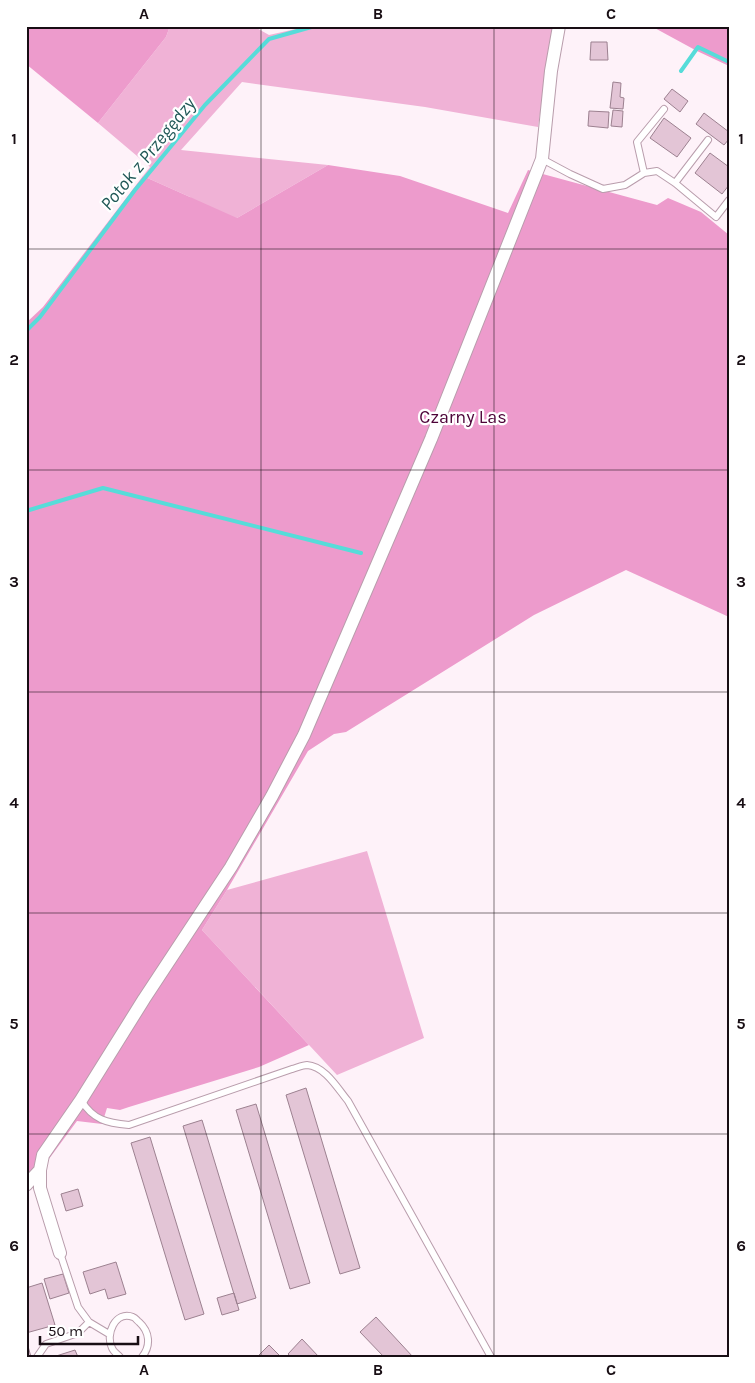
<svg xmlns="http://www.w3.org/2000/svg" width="755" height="1383" viewBox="0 0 755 1383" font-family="Karla,sans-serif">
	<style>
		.green { fill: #f0b2d6 }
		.forest { fill: #ed9bcc }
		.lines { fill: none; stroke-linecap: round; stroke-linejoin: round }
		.stream { stroke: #56dcd9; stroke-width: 4 }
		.building { fill: #e3c5d6; stroke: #9c8190 }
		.service-casing { stroke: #b99dac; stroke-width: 8 }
		.minor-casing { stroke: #b99dac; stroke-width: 14 }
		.service { stroke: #fff; stroke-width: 6 }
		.minor { stroke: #fff; stroke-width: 12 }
		.grid { fill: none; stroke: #180e14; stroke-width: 1; stroke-opacity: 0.55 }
		.labels { text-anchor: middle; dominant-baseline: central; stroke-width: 4.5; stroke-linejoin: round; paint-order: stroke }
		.park-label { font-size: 18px; fill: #4d0338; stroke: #fff }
		.water-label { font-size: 19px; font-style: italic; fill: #205857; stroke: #fff }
		.neatline { fill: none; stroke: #180e14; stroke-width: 2 }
		.grid-label { font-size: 16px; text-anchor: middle; font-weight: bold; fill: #180e14 }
	</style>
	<rect width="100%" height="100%" fill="#fef2f9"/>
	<path class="green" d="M 170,26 L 253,26 L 269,35 L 309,26 L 553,26 L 538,127 L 425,107 L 242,82 L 181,150 L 328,165 L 237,218 L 223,247 L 190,197 L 143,176 L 150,167 L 98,123 L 166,37 Z
		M 367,851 L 424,1038 L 337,1075 L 202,930 L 227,890 Z"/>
	<path class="forest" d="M 26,26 L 170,26 L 166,37 L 98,123 L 26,64 Z
		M 651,26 L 729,26 L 729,66 L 697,51 Z
		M 328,165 L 400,176 L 508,213 L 528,170 L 657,205 L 668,198 L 701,212 L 729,235 L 729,617 L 626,570 L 534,615 L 346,732 L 334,734 L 308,751 L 227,890 L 202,930 L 309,1045 L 259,1067 L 129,1107 L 120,1110 L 107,1108 L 102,1124 L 77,1121 L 26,1190 L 26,323 L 43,307 L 143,176 L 237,218 Z"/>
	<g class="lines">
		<path class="stream" d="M 681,71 L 698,47 L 729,62
			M 26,331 L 40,317 L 135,190 L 205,105 L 269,39 L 315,26
			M 26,511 L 103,488 L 361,553"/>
	</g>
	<path class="building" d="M 591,42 L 607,42 L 608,60 L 590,60 Z
		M 613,82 L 621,83 L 620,97 L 624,98 L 623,109 L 610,108 Z
		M 672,89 L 688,101 L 680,112 L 664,99 Z
		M 613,110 L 623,111 L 622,127 L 611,126 Z
		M 589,111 L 609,112 L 608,128 L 588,126 Z
		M 704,113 L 729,132 L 729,139 L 724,145 L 696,124 Z
		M 664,118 L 691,138 L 677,157 L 650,138 Z
		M 710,153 L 729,167 L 729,185 L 722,194 L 695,173 Z
		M 306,1088 L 360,1268 L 340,1274 L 286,1095 Z
		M 256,1104 L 310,1283 L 290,1289 L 236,1110 Z
		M 202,1120 L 256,1298 L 237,1304 L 183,1126 Z
		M 150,1137 L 204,1314 L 185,1320 L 131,1143 Z
		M 78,1189 L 83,1206 L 66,1211 L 61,1194 Z
		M 116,1262 L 126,1294 L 108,1299 L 105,1289 L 90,1294 L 83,1272 Z
		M 63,1274 L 69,1293 L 50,1299 L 44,1279 Z
		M 42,1283 L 55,1325 L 26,1333 L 26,1288 Z
		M 234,1293 L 239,1310 L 222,1315 L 217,1298 Z
		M 376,1317 L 413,1357 L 384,1357 L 360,1332 Z
		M 26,1339 L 31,1357 L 26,1357 Z
		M 302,1339 L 319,1357 L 291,1357 L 288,1354 Z
		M 269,1345 L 281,1357 L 257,1357 Z
		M 75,1350 L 78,1357 L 53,1357 Z"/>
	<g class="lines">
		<g class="service-casing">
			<path id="service" d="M 542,159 L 570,174 L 603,189 L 625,185 L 644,173 L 657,171 L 675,183 L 716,217 L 729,200
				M 644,173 L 637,142 L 664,109
				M 675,183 L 708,140
				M 81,1100 C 93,1120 107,1123 129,1125 L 292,1069 C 296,1068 303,1065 307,1065 C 325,1066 338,1089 348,1101 L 491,1357
				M 60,1253 L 78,1307 L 89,1322 L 109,1334
				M 37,1357 L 46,1344 L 78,1333 L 89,1322
				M 120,1357 C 117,1354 113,1351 112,1348 C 105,1335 115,1310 133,1317 C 136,1318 137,1321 139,1322 C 150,1332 151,1346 142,1357"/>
		</g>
		<g class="minor-casing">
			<path id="minor" d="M 26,1185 L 40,1170
				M 60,1253 L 40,1188 L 40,1170 L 43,1155 L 81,1100 L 144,999 L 231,867 L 272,796 L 304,735 L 431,439 L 542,159 L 551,71 L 559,26"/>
		</g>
		<use href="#service" class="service"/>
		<use href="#minor" class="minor"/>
	</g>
	<path class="grid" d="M 261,26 L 261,1357M 494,26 L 494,1357M 26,249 L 729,249M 26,470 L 729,470M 26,692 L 729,692M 26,913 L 729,913M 26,1134 L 729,1134"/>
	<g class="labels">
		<g class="park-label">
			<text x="463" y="417">Czarny Las</text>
		</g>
		<g class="water-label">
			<text transform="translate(148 154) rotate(-51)">Potok z Przegędzy</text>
		</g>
	</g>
	<rect width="755" height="1383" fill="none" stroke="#ffffff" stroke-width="55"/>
	<path d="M40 1336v8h98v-8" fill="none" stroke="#180e14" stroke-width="2.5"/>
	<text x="48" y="1336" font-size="15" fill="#180e14" stroke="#ffffff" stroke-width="4" paint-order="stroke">50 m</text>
	<rect x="28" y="28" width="700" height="1328" class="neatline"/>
	<g class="grid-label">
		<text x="144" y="19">A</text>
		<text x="378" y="19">B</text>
		<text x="611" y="19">C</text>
		<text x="14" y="144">1</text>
		<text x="741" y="144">1</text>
		<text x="14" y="365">2</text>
		<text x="741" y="365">2</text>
		<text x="14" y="587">3</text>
		<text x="741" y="587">3</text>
		<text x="14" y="808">4</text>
		<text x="741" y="808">4</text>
		<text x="14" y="1029">5</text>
		<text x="741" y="1029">5</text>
		<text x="14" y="1251">6</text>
		<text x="741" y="1251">6</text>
		<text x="144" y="1375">A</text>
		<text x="378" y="1375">B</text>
		<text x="611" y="1375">C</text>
	</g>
</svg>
